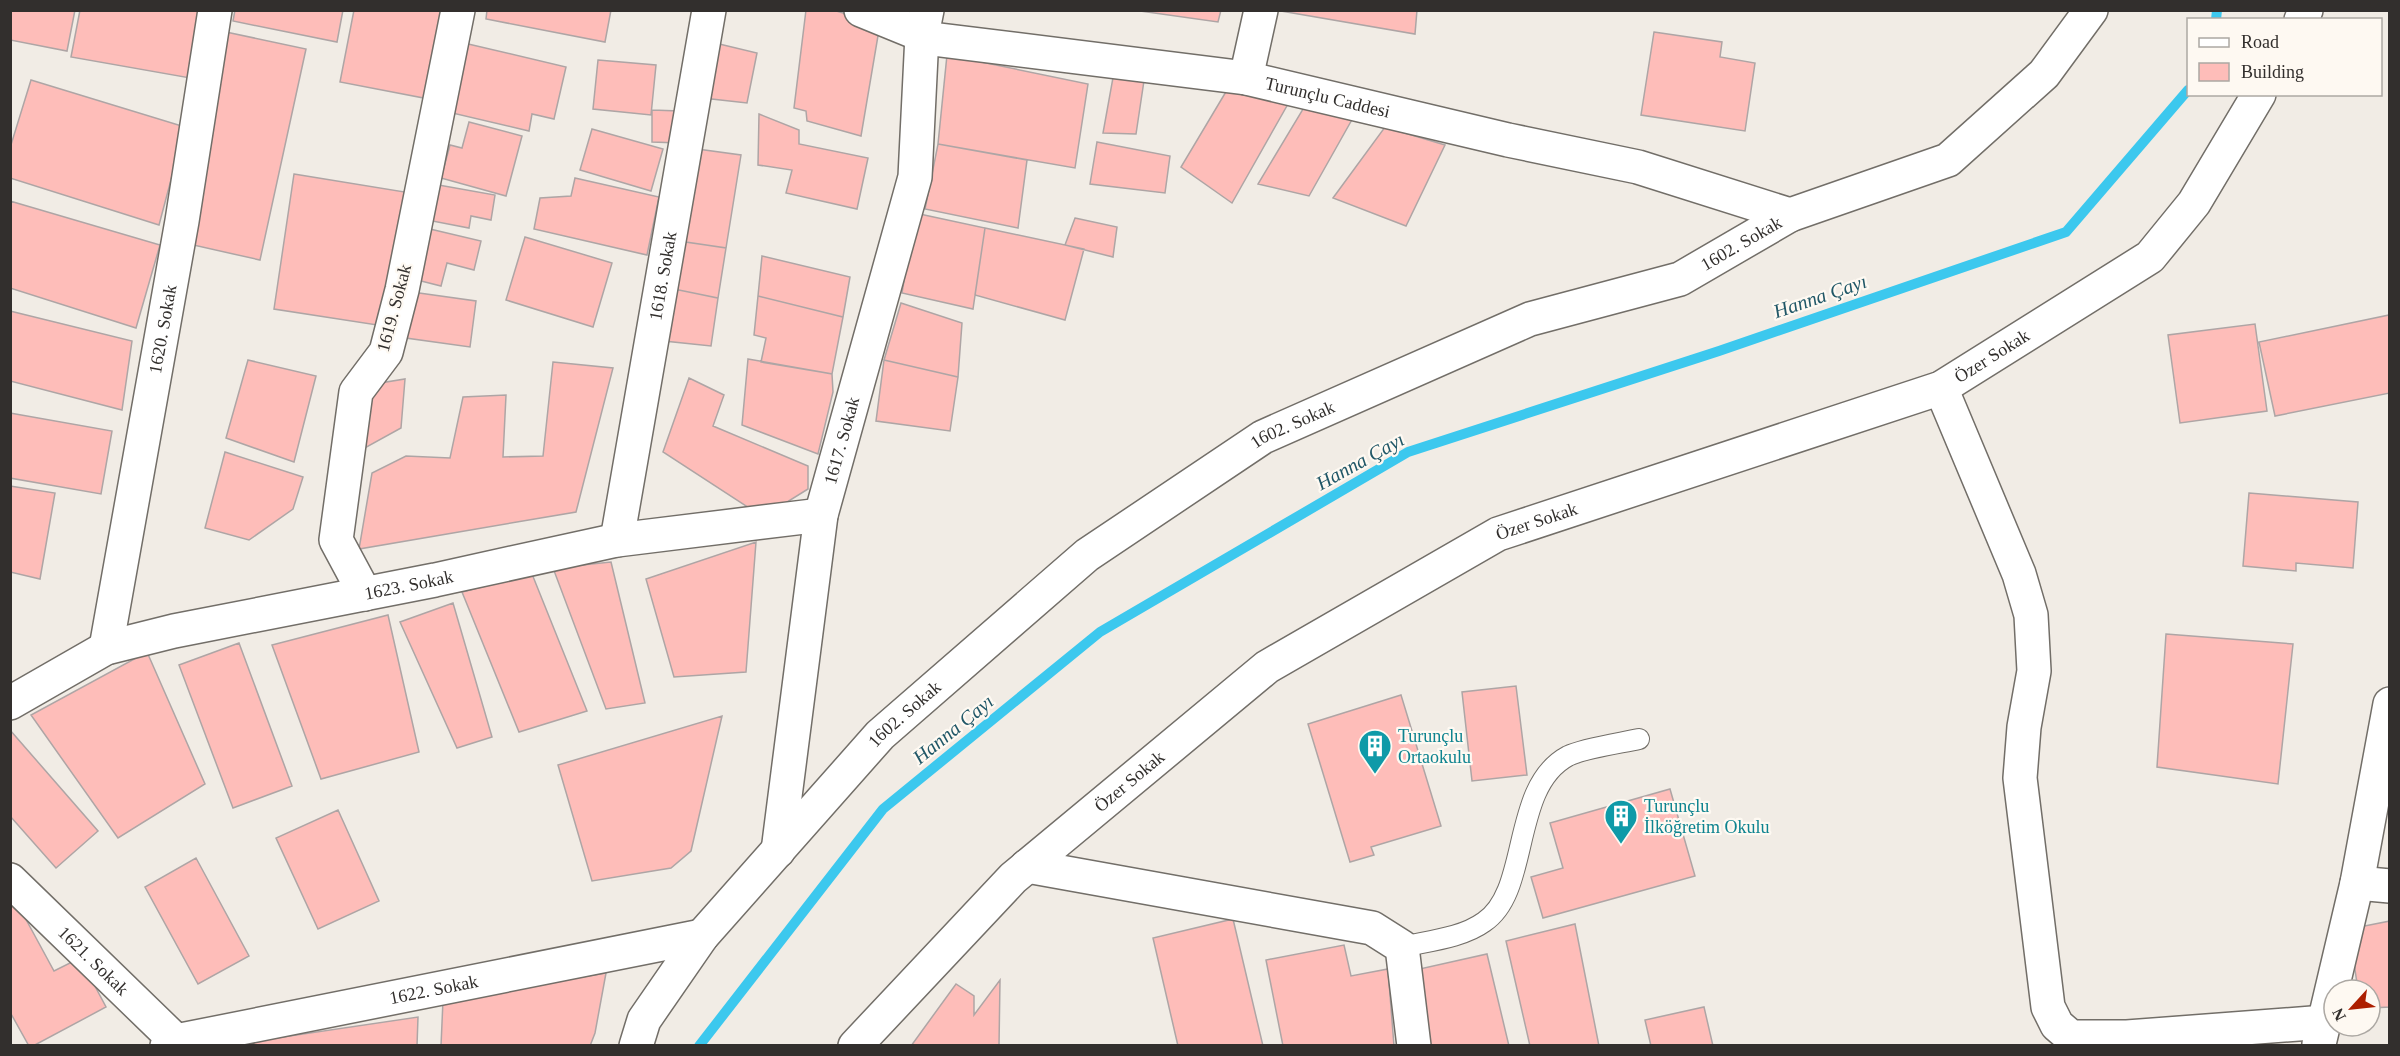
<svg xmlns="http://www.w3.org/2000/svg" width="2400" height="1056" viewBox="0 0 2400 1056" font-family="Georgia,serif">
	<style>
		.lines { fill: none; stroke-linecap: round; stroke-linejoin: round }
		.stream { stroke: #3cc8ee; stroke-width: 10 }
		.building { fill: #febdb9; stroke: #aea5a5; stroke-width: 1.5 }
		.lane-casing { stroke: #726e68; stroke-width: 22 }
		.street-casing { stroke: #726e68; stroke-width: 36 }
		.lane { stroke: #fff; stroke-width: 20 }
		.street { stroke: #fff; stroke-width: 33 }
		.labels { text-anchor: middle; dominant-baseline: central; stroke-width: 4.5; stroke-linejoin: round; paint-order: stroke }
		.street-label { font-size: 18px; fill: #322f2d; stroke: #fef9f2 }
		.culture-label { font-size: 18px; fill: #0d838f; stroke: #fef9f2; text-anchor: start }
		.water-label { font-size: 20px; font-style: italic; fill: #205767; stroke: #fef9f2 }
	</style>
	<rect width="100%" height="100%" fill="#f1ece5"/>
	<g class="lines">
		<path class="stream" d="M 2216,20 L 2217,10
			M 699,1046 L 883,809 L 1100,632 L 1408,452 L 1719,351 L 2066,232 L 2188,90"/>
	</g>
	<path class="building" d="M 10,10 L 75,10 L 67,51 L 10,40 Z
		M 80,10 L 201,10 L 190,78 L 71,57 Z
		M 235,10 L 343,10 L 337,42 L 233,21 Z
		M 354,10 L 446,10 L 429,99 L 340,82 Z
		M 487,10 L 611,10 L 605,42 L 486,19 Z
		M 806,10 L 833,10 L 880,24 L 861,136 L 807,121 L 806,111 L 794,108 Z
		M 1133,10 L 1221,10 L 1218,22 Z
		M 1275,10 L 1417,10 L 1415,34 Z
		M 226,32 L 306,49 L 260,260 L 180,242 Z
		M 1654,32 L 1722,42 L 1720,57 L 1755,63 L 1745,131 L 1641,115 Z
		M 711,42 L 757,53 L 747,103 L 703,98 Z
		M 464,43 L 566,67 L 554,119 L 532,114 L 529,131 L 448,112 Z
		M 947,55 L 1088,84 L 1075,168 L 938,144 Z
		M 598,60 L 656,65 L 651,115 L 593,109 Z
		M 1114,72 L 1145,74 L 1136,134 L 1103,133 Z
		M 31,80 L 185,127 L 159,225 L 10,178 L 10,148 Z
		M 1230,85 L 1288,104 L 1232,203 L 1181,167 Z
		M 1306,104 L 1354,116 L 1309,196 L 1258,184 Z
		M 652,110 L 679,111 L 679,143 L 652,142 Z
		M 759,114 L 799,130 L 799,144 L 868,158 L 857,209 L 786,193 L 792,170 L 758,165 Z
		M 469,122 L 522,136 L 506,196 L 441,178 L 450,145 L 462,148 Z
		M 1385,127 L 1445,145 L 1406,226 L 1333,198 Z
		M 592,129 L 663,149 L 651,191 L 580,170 Z
		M 1097,142 L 1170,156 L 1165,193 L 1090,184 Z
		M 938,144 L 1027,160 L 1018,228 L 925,209 Z
		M 690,148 L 741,155 L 726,248 L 679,241 Z
		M 294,174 L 411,193 L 390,327 L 274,309 Z
		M 575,178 L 659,197 L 647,255 L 534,229 L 540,198 L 571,196 Z
		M 433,184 L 495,195 L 491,220 L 471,216 L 469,228 L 427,220 Z
		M 10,201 L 160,245 L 136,328 L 10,288 Z
		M 915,213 L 985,228 L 973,309 L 902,293 Z
		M 1075,218 L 1117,227 L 1113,257 L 1065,245 Z
		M 985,228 L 1084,249 L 1065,320 L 975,295 Z
		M 430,229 L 481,241 L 474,270 L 447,263 L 441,286 L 417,280 Z
		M 525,237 L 612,263 L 593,327 L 506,300 Z
		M 679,241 L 726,248 L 718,298 L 669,288 Z
		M 762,256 L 850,277 L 843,317 L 758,296 Z
		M 669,288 L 718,298 L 711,346 L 664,341 Z
		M 412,292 L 476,301 L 470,347 L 406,338 Z
		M 758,296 L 843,317 L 832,374 L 761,362 L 766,338 L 754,335 Z
		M 901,303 L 962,323 L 958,377 L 884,360 Z
		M 10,311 L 132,341 L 122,410 L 10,381 Z
		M 2389,315 L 2390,393 L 2275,416 L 2259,342 Z
		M 2255,324 L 2267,411 L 2180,423 L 2168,335 Z
		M 748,359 L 832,374 L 833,392 L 818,454 L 742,425 Z
		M 248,360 L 316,376 L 294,462 L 226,438 Z
		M 884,360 L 958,377 L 950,431 L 876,421 Z
		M 553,362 L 613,368 L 576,512 L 359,549 L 372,473 L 406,456 L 450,458 L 463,397 L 506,395 L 503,457 L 543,456 Z
		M 689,378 L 724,395 L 713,426 L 808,466 L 808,489 L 763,517 L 663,452 Z
		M 405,379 L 401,428 L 363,449 L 368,385 Z
		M 10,413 L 112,431 L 101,494 L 10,478 Z
		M 225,452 L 303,477 L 293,509 L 249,540 L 205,528 Z
		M 10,486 L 55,493 L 40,579 L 10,572 Z
		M 2249,493 L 2358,502 L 2353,568 L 2296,563 L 2296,571 L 2243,566 Z
		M 756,542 L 746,672 L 674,677 L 646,579 Z
		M 611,562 L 645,703 L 606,709 L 553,568 Z
		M 532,574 L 587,711 L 519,732 L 462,592 Z
		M 453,603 L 492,737 L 457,748 L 400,622 Z
		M 388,615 L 419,752 L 321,779 L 272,645 Z
		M 2166,634 L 2293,644 L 2278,784 L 2157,767 Z
		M 239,643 L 292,786 L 233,808 L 179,665 Z
		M 147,652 L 205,784 L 118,838 L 31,715 Z
		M 1516,686 L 1527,775 L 1472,781 L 1462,692 Z
		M 1401,695 L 1441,826 L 1371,847 L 1374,855 L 1350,862 L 1308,724 Z
		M 722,716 L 691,851 L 671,868 L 592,881 L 558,765 Z
		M 10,730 L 98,831 L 56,868 L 10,816 Z
		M 1670,789 L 1695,876 L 1543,918 L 1531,877 L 1563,868 L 1550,823 Z
		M 338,810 L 379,901 L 318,929 L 276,838 Z
		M 196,858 L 249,956 L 198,984 L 145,887 Z
		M 10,890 L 54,971 L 80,958 L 106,1007 L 33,1046 L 29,1046 L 10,1012 Z
		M 1233,919 L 1263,1046 L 1178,1046 L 1153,938 Z
		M 2390,921 L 2390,1007 L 2370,1008 L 2370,990 L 2358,990 L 2349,929 Z
		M 1575,924 L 1599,1046 L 1530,1046 L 1506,941 Z
		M 1344,945 L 1351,976 L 1388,969 L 1394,1046 L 1283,1046 L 1266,960 Z
		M 1487,954 L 1509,1046 L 1424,1046 L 1415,970 Z
		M 606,973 L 595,1033 L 590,1046 L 441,1046 L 443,1000 Z
		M 1000,980 L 999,1046 L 911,1046 L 956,984 L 974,996 L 974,1015 Z
		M 1704,1007 L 1713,1046 L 1651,1046 L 1645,1020 Z
		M 418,1017 L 417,1046 L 243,1046 L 242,1043 Z"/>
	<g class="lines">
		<g class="lane-casing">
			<path id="lane" d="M 1402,947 C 1428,941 1462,938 1484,922 C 1531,891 1510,787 1568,756 C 1584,748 1621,743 1639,739"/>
		</g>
		<g class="street-casing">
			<g id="street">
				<path id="s1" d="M 861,10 L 932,39 L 1246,78 L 1508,140 L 1638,167 L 1790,215"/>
				<path d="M 2301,20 L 2306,10"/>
				<path d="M 1246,78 L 1261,10"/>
				<path d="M 1941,388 L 2019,574 L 2031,615 L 2034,671 L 2024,727 L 2020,778 L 2048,1007 L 2057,1025 L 2071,1037 L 2127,1037 L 2325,1022"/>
				<path id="s2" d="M 617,540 L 709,10"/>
				<path d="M 365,594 L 336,540 L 356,392 L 386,352 L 402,290 L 458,10"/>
				<path id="s3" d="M 106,648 L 182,221 L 215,10"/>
				<path id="s4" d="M 10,703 L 106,648 L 174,631 L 435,580 L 617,540 L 821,515"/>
				<path id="s5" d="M 778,851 L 821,515 L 915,177 L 922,35 L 927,10"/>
				<path d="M 1027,866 L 1372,928 L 1402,947 L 1414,1046"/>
				<path id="s6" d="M 10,880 L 176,1041"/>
				<path d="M 2357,883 L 2390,886"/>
				<path d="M 2319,1044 L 2357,883 L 2390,704"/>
				<path id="s7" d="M 167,1046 L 176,1041 L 702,936"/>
				<path id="s8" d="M 636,1046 L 644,1020 L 702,936 L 880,735 L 1087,555 L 1263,437 L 1530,319 L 1680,279 L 1790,215 L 1948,160 L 2044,74 L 2091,10"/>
				<path id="s9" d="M 855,1046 L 1013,878 L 1267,667 L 1498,534 L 1941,388 L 2150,257 L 2194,203 L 2259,94"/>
			</g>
		</g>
		<use href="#lane" class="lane"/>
		<use href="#street" class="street"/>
	</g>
	<defs>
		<g id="building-pin" transform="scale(1.725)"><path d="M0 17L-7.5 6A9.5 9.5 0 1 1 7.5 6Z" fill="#0f9aa8" stroke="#fef9f2"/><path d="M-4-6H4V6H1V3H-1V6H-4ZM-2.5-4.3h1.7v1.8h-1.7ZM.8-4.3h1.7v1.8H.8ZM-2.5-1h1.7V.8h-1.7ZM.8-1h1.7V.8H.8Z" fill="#fff"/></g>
	</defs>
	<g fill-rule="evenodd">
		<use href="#building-pin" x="1375" y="746"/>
		<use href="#building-pin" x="1621" y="816"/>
	</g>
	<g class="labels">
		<g class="street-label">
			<text stroke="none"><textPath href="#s1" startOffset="477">Turunçlu Caddesi</textPath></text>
			<text stroke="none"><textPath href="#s8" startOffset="1402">1602. Sokak</textPath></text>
			<text stroke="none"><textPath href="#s2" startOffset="268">1618. Sokak</textPath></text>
			<text transform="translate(394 308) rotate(-75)">1619. Sokak</text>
			<text stroke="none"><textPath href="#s3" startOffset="324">1620. Sokak</textPath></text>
			<text stroke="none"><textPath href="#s9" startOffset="1354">Özer Sokak</textPath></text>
			<text stroke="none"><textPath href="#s8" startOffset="916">1602. Sokak</textPath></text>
			<text stroke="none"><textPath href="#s5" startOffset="416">1617. Sokak</textPath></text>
			<text stroke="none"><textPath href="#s9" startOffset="868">Özer Sokak</textPath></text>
			<text stroke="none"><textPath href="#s4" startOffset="420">1623. Sokak</textPath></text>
			<text stroke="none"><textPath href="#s8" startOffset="430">1602. Sokak</textPath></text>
			<text stroke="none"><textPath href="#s9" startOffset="382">Özer Sokak</textPath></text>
			<text stroke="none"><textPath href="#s6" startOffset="116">1621. Sokak</textPath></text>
			<text stroke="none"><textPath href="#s7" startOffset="273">1622. Sokak</textPath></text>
		</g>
		<g class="culture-label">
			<text x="1398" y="736">Turunçlu<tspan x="1398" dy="21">Ortaokulu</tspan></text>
			<text x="1644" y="806">Turunçlu<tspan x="1644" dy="21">İlköğretim Okulu</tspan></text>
		</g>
		<g class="water-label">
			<text transform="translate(1820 296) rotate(-19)">Hanna Çayı</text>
			<text transform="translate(1360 461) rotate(-29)">Hanna Çayı</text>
			<text transform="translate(953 729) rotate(-39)">Hanna Çayı</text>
		</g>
	</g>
	<rect width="2400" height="1056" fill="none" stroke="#322f2d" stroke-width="24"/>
	<rect x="2187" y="18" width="195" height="78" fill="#fef9f2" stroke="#aca8a3" stroke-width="1.5"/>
	<rect x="2199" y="38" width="30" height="9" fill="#ffffff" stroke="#aca8a3" stroke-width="1.5"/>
	<text x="2241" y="48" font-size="18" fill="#322f2d">Road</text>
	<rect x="2199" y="63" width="30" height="18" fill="#febdb9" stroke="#aca8a3" stroke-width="1.5"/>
	<text x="2241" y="78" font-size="18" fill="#322f2d">Building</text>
	<g transform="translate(2352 1008) rotate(243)"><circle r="28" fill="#fef9f2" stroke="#aca8a3" stroke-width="1.5"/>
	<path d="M0-4.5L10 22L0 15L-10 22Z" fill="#ad1f00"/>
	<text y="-9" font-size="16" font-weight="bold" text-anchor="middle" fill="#322f2d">N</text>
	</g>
</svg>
